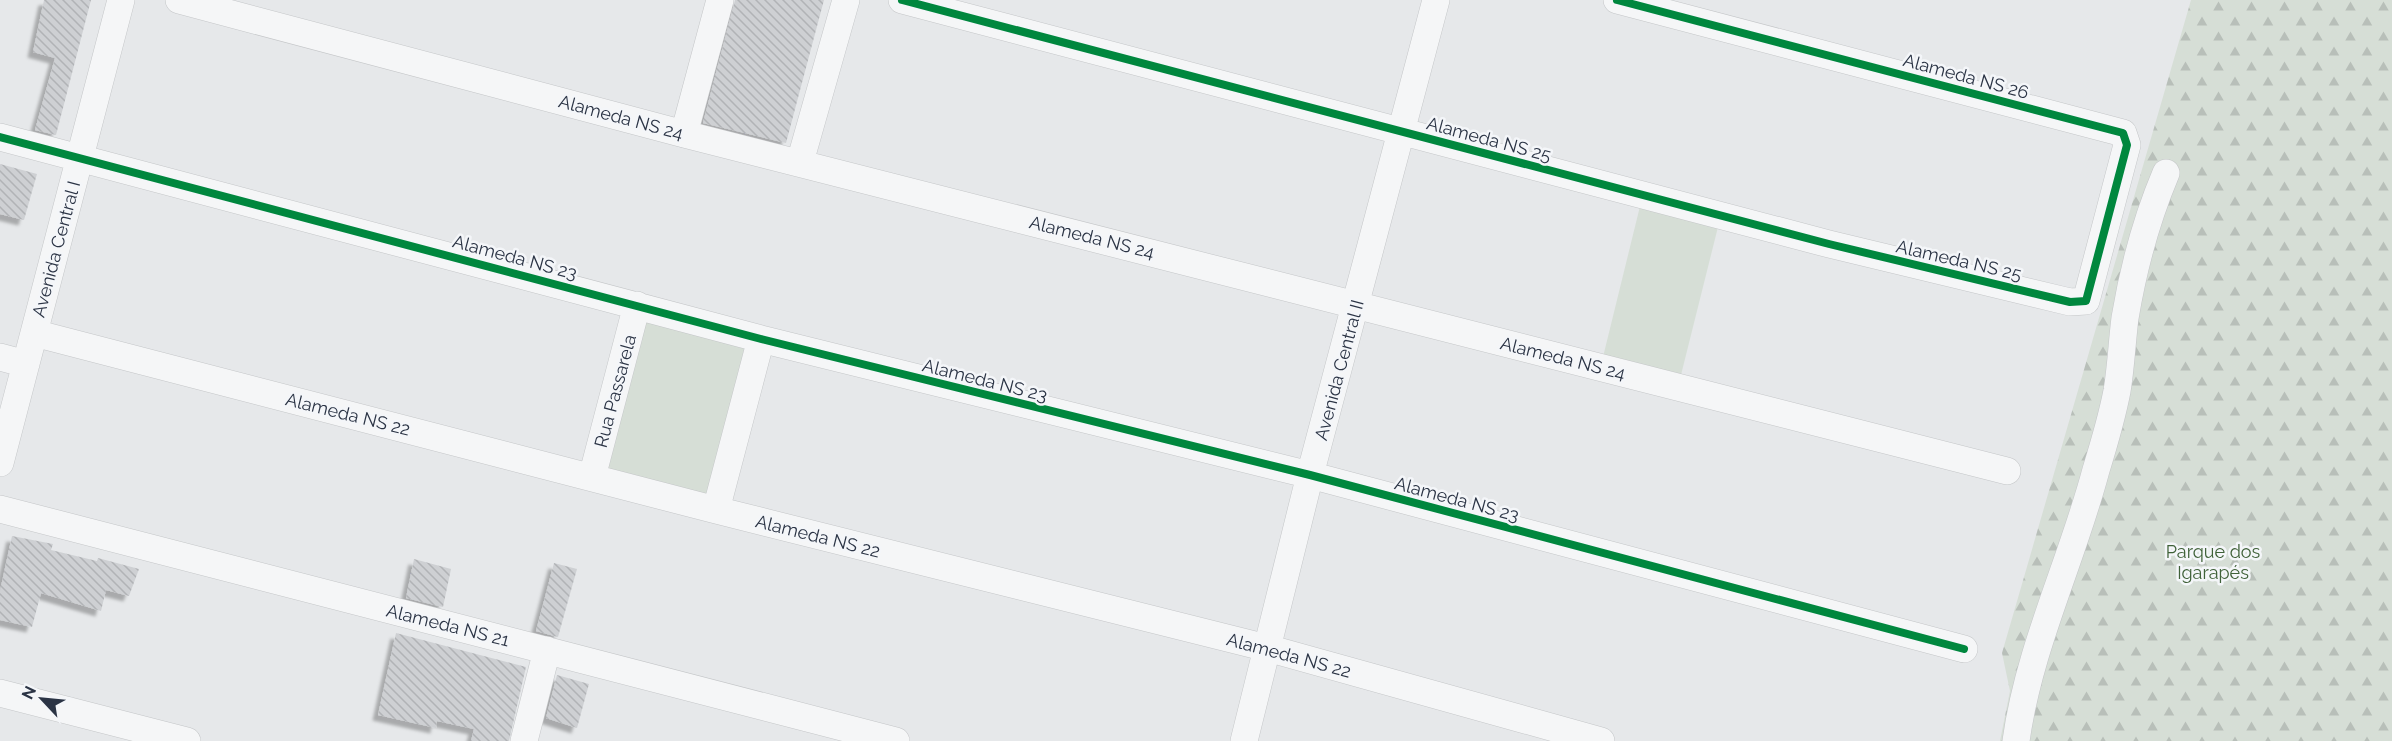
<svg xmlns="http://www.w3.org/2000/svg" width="2392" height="741" viewBox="0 0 2392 741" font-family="Raleway,sans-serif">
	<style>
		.grass { fill: #d6ded6 }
		.forest { fill: url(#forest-firs) }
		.building { fill: url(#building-back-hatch); filter: url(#shadow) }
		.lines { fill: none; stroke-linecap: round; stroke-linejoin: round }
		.minor-casing { stroke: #c4c6c8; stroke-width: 28 }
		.minor { stroke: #f5f6f7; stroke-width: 27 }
		.cycleway-casing { stroke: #f4f6f9; stroke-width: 11 }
		.cycleway { stroke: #00873e; stroke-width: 8 }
		.labels { text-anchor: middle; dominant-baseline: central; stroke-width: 5; stroke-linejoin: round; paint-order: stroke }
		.street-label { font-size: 18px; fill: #2b3445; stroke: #f4f6f9 }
		.park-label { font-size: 18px; fill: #3f6138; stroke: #f4f6f9 }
	</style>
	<defs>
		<pattern id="forest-firs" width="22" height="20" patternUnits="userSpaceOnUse" patternTransform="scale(1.5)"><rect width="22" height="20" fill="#d6ded6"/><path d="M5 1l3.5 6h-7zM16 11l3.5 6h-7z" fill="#b8bfb9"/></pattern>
		<pattern id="building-back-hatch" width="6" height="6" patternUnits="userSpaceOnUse" patternTransform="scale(1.5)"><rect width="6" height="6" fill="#ced0d3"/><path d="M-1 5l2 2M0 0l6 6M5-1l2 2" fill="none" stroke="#b1b3b6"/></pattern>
		<filter id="shadow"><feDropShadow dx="-5.5" dy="5.5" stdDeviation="1.5" flood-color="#0004"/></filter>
	</defs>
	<rect width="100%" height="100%" fill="#e6e8ea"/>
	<path class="grass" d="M 1643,194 L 1721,215 L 1680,379 L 1603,357 Z
		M 634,300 L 758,331 L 716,507 L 590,476 Z"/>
	<path class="forest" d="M 2191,0 L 2392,0 L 2392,741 L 2000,741 L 2010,691 L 2002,653 Z"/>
	<path class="building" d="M 44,0 L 91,0 L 56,135 L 35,130 L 55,58 L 33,52 Z
		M 735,0 L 824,0 L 786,143 L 703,123 Z
		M 0,164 L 37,174 L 24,220 L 0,214 Z
		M 12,536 L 53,544 L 51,550 L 97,561 L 98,558 L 139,569 L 129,596 L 106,590 L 101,611 L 41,593 L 32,627 L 0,620 L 0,591 Z
		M 414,559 L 451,569 L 443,607 L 406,598 Z
		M 554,563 L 577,569 L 558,637 L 536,631 Z
		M 396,633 L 526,667 L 509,741 L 471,741 L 474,729 L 437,721 L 436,728 L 378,715 Z
		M 557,675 L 589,684 L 577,728 L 546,718 Z"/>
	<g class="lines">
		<g class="minor-casing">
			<path id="minor" d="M 179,0 L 684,134 L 2007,471
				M 902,0 L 1829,244 L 2070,302 L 2086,301 L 2127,145 L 2123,133 L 1617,0
				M 684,134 L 720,0
				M 0,137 L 761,339 L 1310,475 L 1964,649
				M 800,162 L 846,0
				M 34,333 L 716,510 L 1267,648 L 1601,741
				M 0,357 L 26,364
				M 0,463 L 121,0
				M 592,477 L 637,305
				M 0,509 L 896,741
				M 716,510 L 761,339
				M 0,693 L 187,741
				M 524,741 L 547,650
				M 1244,741 L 1310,475 L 1436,0
				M 2016,741 C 2029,647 2072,561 2096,470 C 2104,444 2112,417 2117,391 C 2121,367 2122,342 2125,318 C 2133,270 2147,218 2166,173"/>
		</g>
		<use href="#minor" class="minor"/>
		<g class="cycleway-casing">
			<path id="cycleway" d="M 902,0 L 1829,244 L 2070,302 L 2086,301 L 2127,145 L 2123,133 L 1617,0
				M 0,137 L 761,339 L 1310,475 L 1964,649"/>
		</g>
		<use href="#cycleway" class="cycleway"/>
	</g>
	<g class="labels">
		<g class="street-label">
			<text transform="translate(1966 76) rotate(15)">Alameda NS 26</text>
			<text transform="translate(621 117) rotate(15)">Alameda NS 24</text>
			<text transform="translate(1489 139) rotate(15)">Alameda NS 25</text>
			<text transform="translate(1092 237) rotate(14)">Alameda NS 24</text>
			<text transform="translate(56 249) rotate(-75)">Avenida Central I</text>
			<text transform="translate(515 257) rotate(15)">Alameda NS 23</text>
			<text transform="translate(1959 260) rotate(13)">Alameda NS 25</text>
			<text transform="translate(1563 358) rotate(14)">Alameda NS 24</text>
			<text transform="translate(1339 370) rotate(-75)">Avenida Central II</text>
			<text transform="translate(985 380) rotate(14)">Alameda NS 23</text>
			<text transform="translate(615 391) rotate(-75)">Rua Passarela</text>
			<text transform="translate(348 414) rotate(14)">Alameda NS 22</text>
			<text transform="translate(1457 499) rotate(15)">Alameda NS 23</text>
			<text transform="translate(818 536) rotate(14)">Alameda NS 22</text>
			<text transform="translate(448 625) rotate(14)">Alameda NS 21</text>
			<text transform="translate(1289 655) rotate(15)">Alameda NS 22</text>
		</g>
		<g class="park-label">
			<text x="2213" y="551">Parque dos<tspan x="2213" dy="21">Igarapés</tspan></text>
		</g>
	</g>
	<g transform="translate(42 699) rotate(296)" stroke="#f4f6f9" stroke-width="4.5" paint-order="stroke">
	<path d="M0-4.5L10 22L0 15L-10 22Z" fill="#2b3445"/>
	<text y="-9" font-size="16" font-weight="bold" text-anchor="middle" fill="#2b3445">N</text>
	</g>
</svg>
